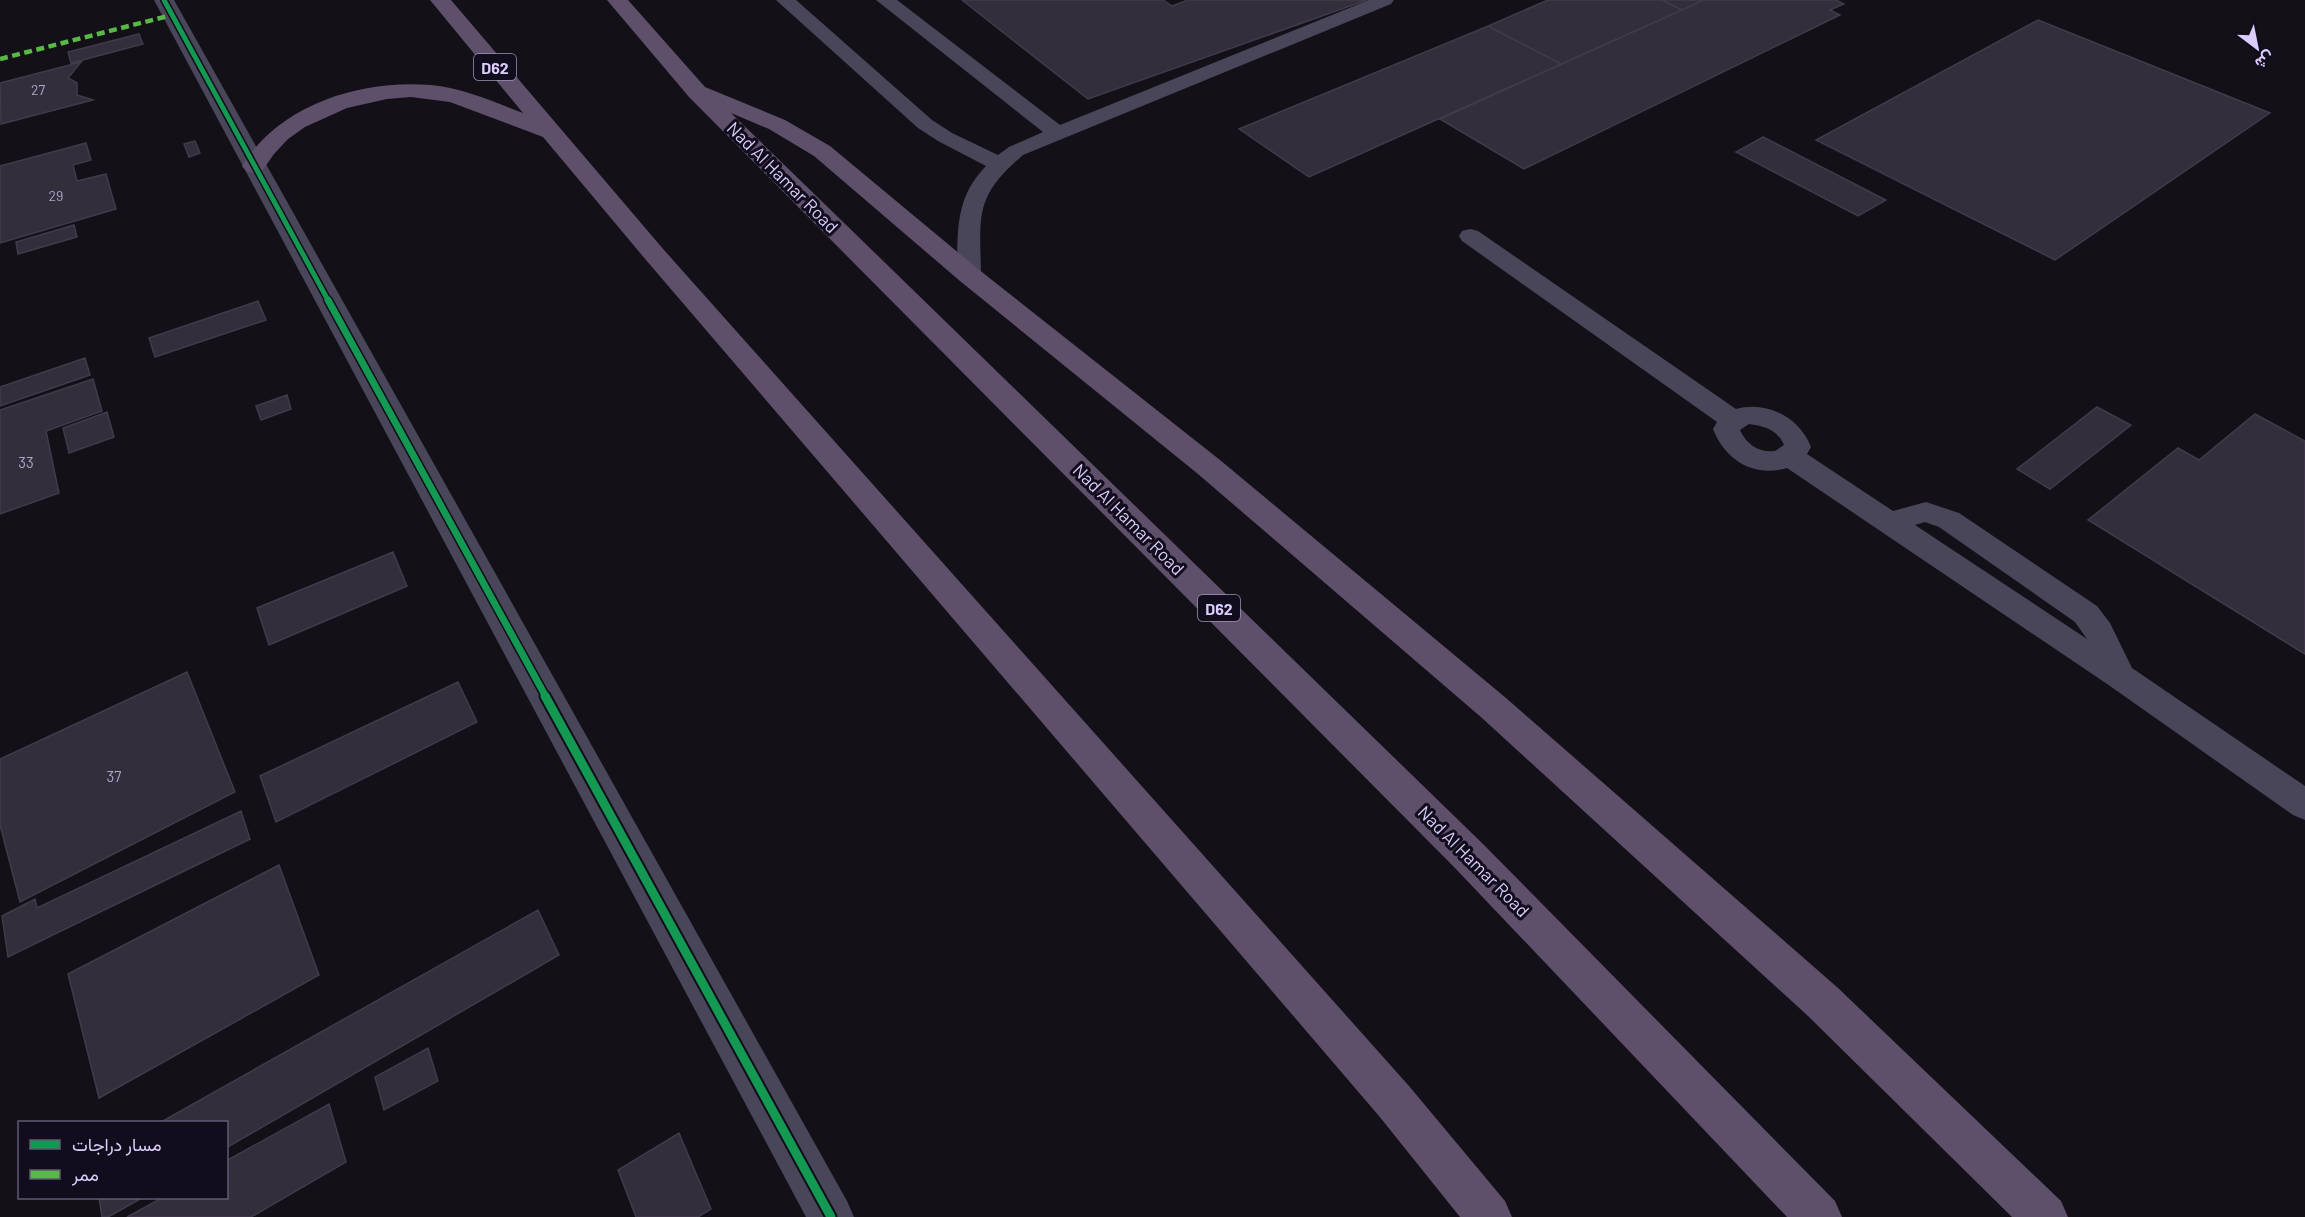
<svg xmlns="http://www.w3.org/2000/svg" width="2305" height="1217" viewBox="0 0 2305 1217" font-family="Barlow,Vazirmatn,sans-serif">
	<style>
		.building { fill: #332e3b; stroke: #413a4c; stroke-width: 1.5 }
		.lines { fill: none; stroke-linecap: round; stroke-linejoin: round }
		.service { fill: #4a4659; fill-rule: evenodd }
		.minor { fill: #4a4659; fill-rule: evenodd }
		.primary { fill: #5e506a; fill-rule: evenodd }
		.quiet { stroke: #58b947; stroke-width: 4.5; stroke-dasharray: 8 4.5; stroke-linecap: butt }
		.cycleway-far2-casing { stroke: #120d1c; stroke-width: 8 }
		.cycleway-far1-casing { stroke: #120d1c; stroke-width: 10 }
		.cycleway-casing { stroke: #120d1c; stroke-width: 13 }
		.cycleway-far2 { stroke: #139951; stroke-width: 5 }
		.cycleway-far1 { stroke: #139951; stroke-width: 7 }
		.cycleway { stroke: #139951; stroke-width: 9 }
		.labels { text-anchor: middle; dominant-baseline: central; stroke-width: 6; stroke-linejoin: round; paint-order: stroke }
		.far-number-label { font-size: 14px; fill: #b0a4cb }
		.number-label { font-size: 15px; fill: #b0a4cb }
		.shield { fill: #120d1c; stroke: #9e93b8; stroke-width: 1.5 }
		.shield-label { font-size: 16px; font-weight: bold; fill: #daccfb }
		.street-label { font-size: 18px; fill: #daccfb; stroke: #120d1c }
	</style>
	<rect width="100%" height="100%" fill="#131018"/>
	<path class="building" d="M 962,0 L 1163,0 L 1172,6 L 1188,0 L 1367,0 L 1088,99 Z
		M 1548,0 L 1662,0 L 1682,10 L 1561,64 L 1488,26 Z
		M 1662,0 L 1704,0 L 1682,10 Z
		M 1704,0 L 1836,0 L 1844,4 L 1830,10 L 1840,15 L 1524,169 L 1440,119 Z
		M 2038,20 L 2270,113 L 2055,260 L 1816,140 Z
		M 1488,26 L 1561,64 L 1309,177 L 1239,129 Z
		M 139,34 L 143,44 L 71,63 L 68,52 Z
		M 81,62 L 68,78 L 77,83 L 77,95 L 93,100 L 1,124 L 0,83 Z
		M 1763,137 L 1886,200 L 1858,216 L 1736,152 Z
		M 195,141 L 200,153 L 189,157 L 184,144 Z
		M 86,143 L 91,160 L 73,165 L 77,181 L 106,174 L 116,209 L 0,243 L 0,166 Z
		M 74,225 L 77,237 L 18,254 L 16,242 Z
		M 258,301 L 266,320 L 155,357 L 149,338 Z
		M 85,358 L 90,375 L 0,406 L 0,387 Z
		M 93,379 L 102,411 L 46,431 L 59,493 L 0,514 L 0,410 Z
		M 287,395 L 291,409 L 261,420 L 256,406 Z
		M 2097,407 L 2131,425 L 2050,489 L 2017,469 Z
		M 107,412 L 114,437 L 69,453 L 63,428 Z
		M 2255,414 L 2305,441 L 2305,654 L 2088,520 L 2178,448 L 2199,460 Z
		M 393,552 L 407,586 L 269,645 L 257,608 Z
		M 187,672 L 235,792 L 20,902 L 0,825 L 0,759 Z
		M 458,682 L 477,722 L 276,822 L 260,776 Z
		M 241,811 L 250,839 L 8,957 L 2,916 L 35,899 L 37,908 Z
		M 279,865 L 319,975 L 99,1098 L 68,974 Z
		M 538,910 L 559,955 L 226,1148 L 226,1122 L 161,1122 Z
		M 428,1048 L 438,1081 L 384,1110 L 375,1077 Z
		M 329,1104 L 346,1162 L 251,1217 L 127,1217 L 162,1198 L 226,1198 L 226,1161 Z
		M 679,1133 L 711,1209 L 698,1217 L 636,1217 L 618,1170 Z
		M 99,1198 L 142,1198 L 108,1217 L 102,1217 Z"/>
	<g class="lines">
		<path class="service" d="M 776,0 L 796,0 L 932,120 L 952,133 L 998,155 L 1009,147 L 1043,132 L 876,0 L 897,0 L 1060,125 L 1369,0 L 1394,0 L 1391,4 L 1023,155 C 974,197 980,215 981,275 L 977,280 L 969,282 L 961,280 L 957,275 C 958,232 954,199 986,166 L 938,141 L 918,128 Z
			M 1470,229 L 1478,231 L 1736,409 C 1767,400 1800,418 1811,447 L 1807,454 L 1893,511 L 1926,502 L 1959,513 L 2097,606 L 2110,623 L 2132,668 L 2305,786 L 2305,820 L 2293,815 L 2110,686 L 1787,468 C 1754,478 1725,460 1713,429 L 1717,422 L 1462,241 L 1459,236 L 1462,231 ZM 1749,424 C 1764,426 1778,430 1784,445 L 1775,451 C 1759,453 1746,444 1740,430 ZM 1925,522 L 1939,527 L 2075,622 L 2087,639 L 1915,525 Z"/>
		<path class="minor" d="M 154,0 L 174,0 L 847,1201 L 854,1217 L 806,1217 Z"/>
		<path class="primary" d="M 430,0 L 451,0 L 664,250 L 1409,1086 L 1505,1201 L 1512,1217 L 1460,1217 L 1379,1116 L 646,260 L 543,137 L 450,102 L 411,97 L 387,99 L 347,108 L 305,127 L 288,139 L 274,154 L 262,171 L 254,173 L 246,171 L 242,166 C 280,104 361,79 431,85 C 463,88 494,102 523,113 Z
			M 607,0 L 628,0 L 705,87 L 785,120 L 830,146 L 978,269 L 1220,460 L 1506,698 L 1838,988 L 2061,1201 L 2068,1217 L 2012,1217 L 1808,1016 L 1482,718 L 1198,474 L 960,281 L 814,156 L 769,129 L 731,113 L 1483,844 L 1835,1201 L 1842,1217 L 1787,1217 L 1455,868 L 689,97 Z"/>
		<path class="quiet" d="M 0,59 L 172,15"/>
		<g class="cycleway-far2-casing">
			<path id="cycleway-far2" d="M 164,0 L 329,302"/>
		</g>
		<g class="cycleway-far1-casing">
			<path id="cycleway-far1" d="M 328,300 L 546,697"/>
		</g>
		<g class="cycleway-casing">
			<path id="cycleway" d="M 545,696 L 831,1217"/>
		</g>
		<use href="#cycleway-far2" class="cycleway-far2"/>
		<use href="#cycleway-far1" class="cycleway-far1"/>
		<use href="#cycleway" class="cycleway"/>
	</g>
	<g class="labels">
		<g class="far-number-label">
			<text x="38" y="89">27</text>
			<text x="56" y="195">29</text>
		</g>
		<g class="number-label">
			<text x="26" y="462">33</text>
			<text x="114" y="776">37</text>
		</g>
		<g class="shield">
			<rect x="474" y="54" width="42" height="26" rx="4.5"/>
			<rect x="1198" y="595" width="42" height="26" rx="4.5"/>
		</g>
		<g class="shield-label">
			<text x="495" y="67">D62</text>
			<text x="1219" y="608">D62</text>
		</g>
		<g class="street-label">
			<text transform="translate(783 177) rotate(45)">Nad Al Hamar Road</text>
			<text transform="translate(1129 519) rotate(45)">Nad Al Hamar Road</text>
			<text transform="translate(1474 861) rotate(45)">Nad Al Hamar Road</text>
		</g>
	</g>
	<rect x="18" y="1121" width="210" height="78" fill="#120d1c" stroke="#625975" stroke-width="1.5"/>
	<rect x="30" y="1140" width="30" height="9" fill="#139951" stroke="#625975" stroke-width="1.5"/>
	<text x="72" y="1151" font-size="18" fill="#daccfb">مسار دراجات</text>
	<rect x="30" y="1170" width="30" height="9" fill="#58b947" stroke="#625975" stroke-width="1.5"/>
	<text x="72" y="1181" font-size="18" fill="#daccfb">ممر</text>
	<g transform="translate(2257 48) rotate(148)" stroke="#120d1c" stroke-width="4.5" paint-order="stroke">
	<path d="M0-4.5L10 22L0 15L-10 22Z" fill="#daccfb"/>
	<text y="-9" font-size="16" font-weight="bold" text-anchor="middle" fill="#daccfb">ش</text>
	</g>
</svg>
